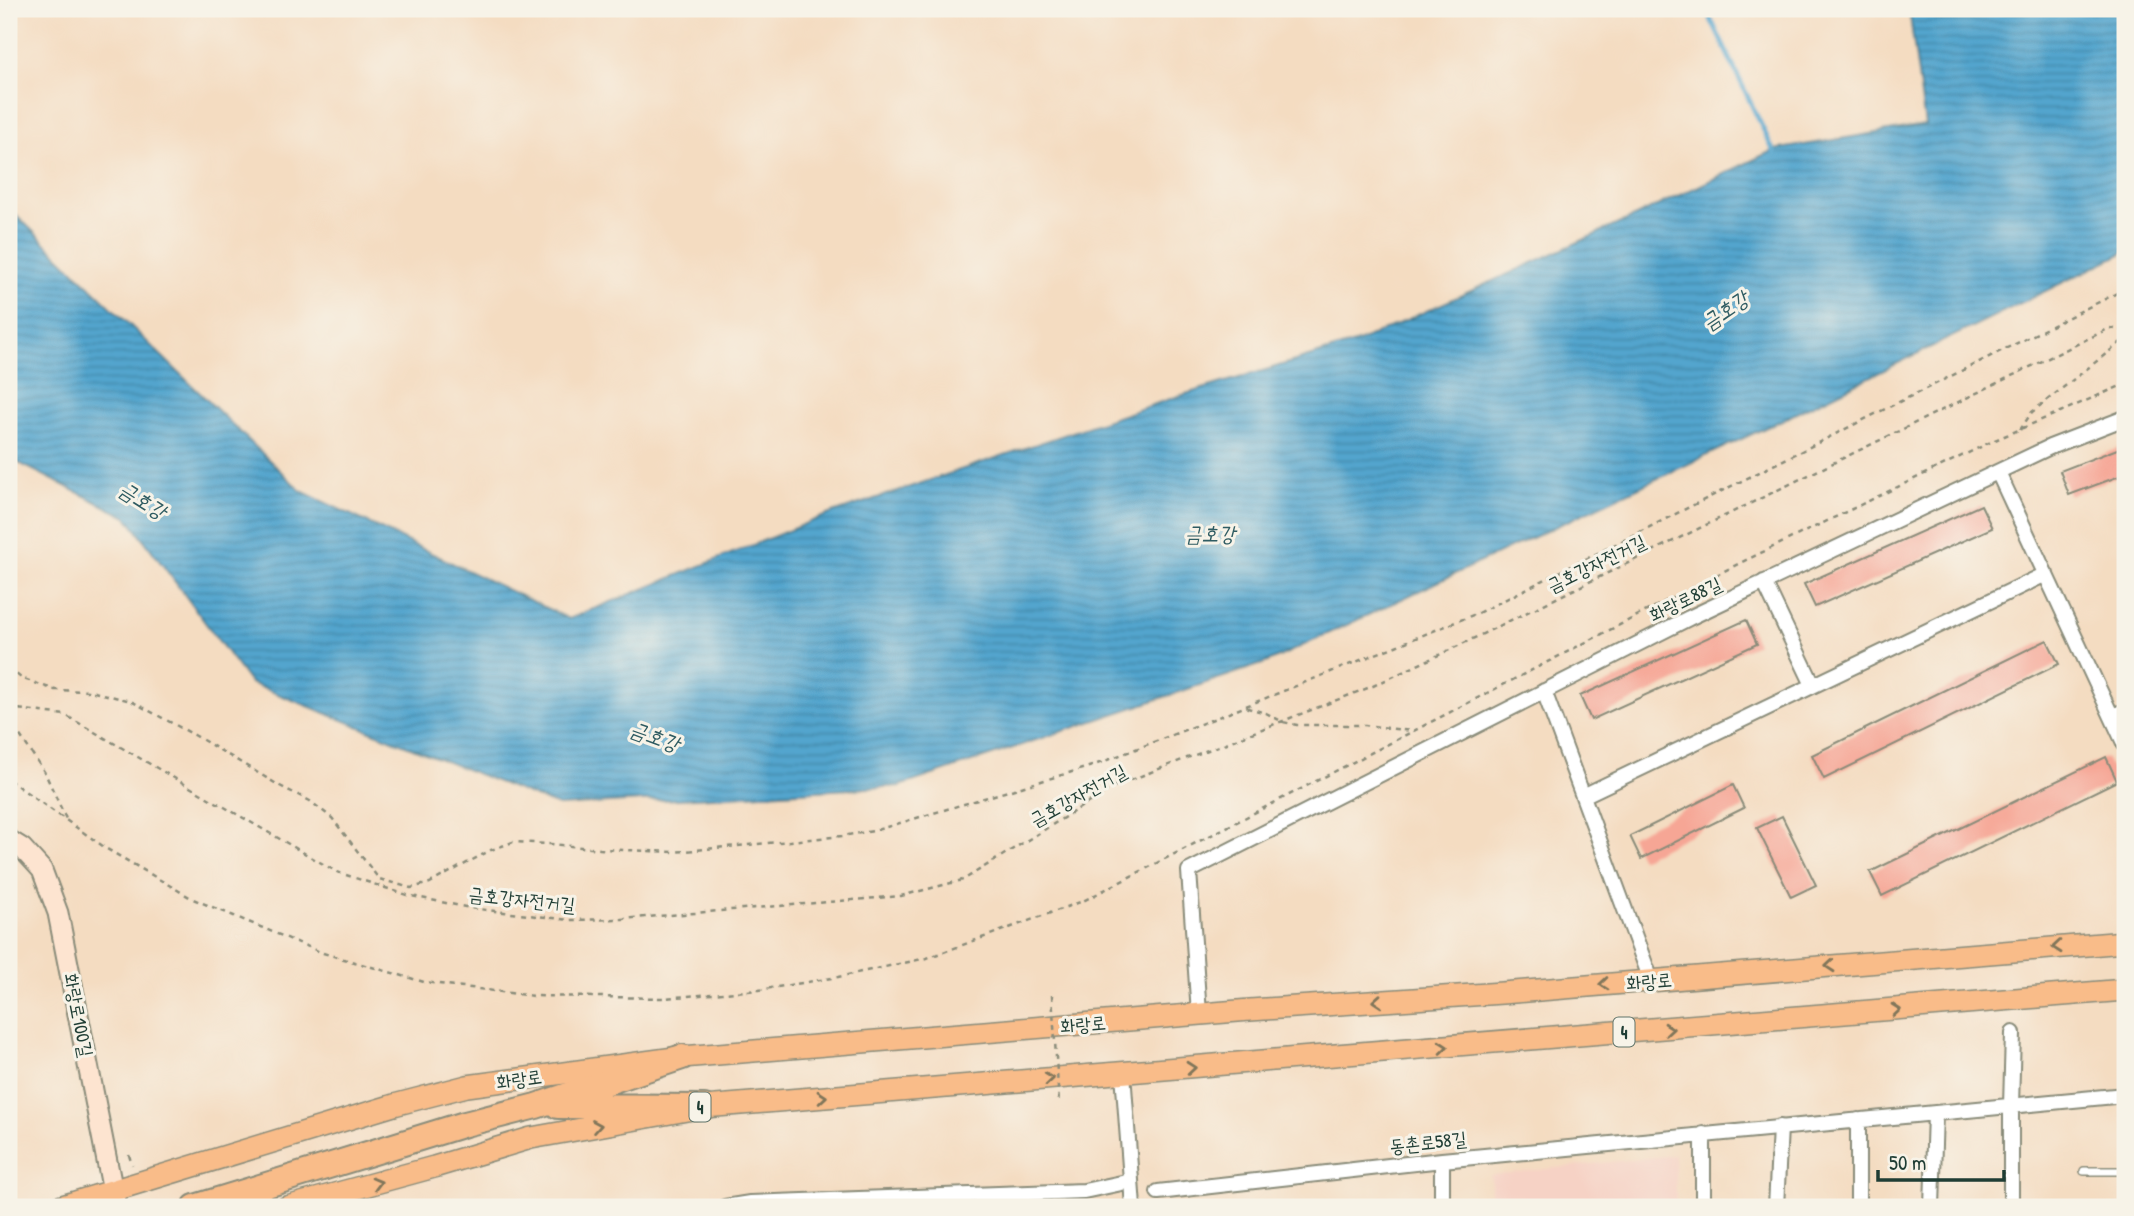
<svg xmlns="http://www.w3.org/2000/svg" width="2134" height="1216" viewBox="0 0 2134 1216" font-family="'Patrick Hand','Poor Story',sans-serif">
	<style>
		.built { fill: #f6d2c5 }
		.water { fill: url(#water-rules); stroke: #397181; stroke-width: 2 }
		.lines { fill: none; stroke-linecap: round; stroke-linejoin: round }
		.stream { stroke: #53a5ce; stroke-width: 5 }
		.building { fill: #f6a695 }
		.lane-casing { stroke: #8a8c7a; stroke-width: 10 }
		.street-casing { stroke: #8a8c7a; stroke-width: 18 }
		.secondary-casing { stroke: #8a8c7a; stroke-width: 23 }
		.primary-casing { stroke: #8a8c7a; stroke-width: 24 }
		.highway-casing { stroke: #8a8c7a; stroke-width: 28 }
		.path { stroke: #8a8c7a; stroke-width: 2.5; stroke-dasharray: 5 5; stroke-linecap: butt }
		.lane { stroke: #fff; stroke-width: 7 }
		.street { stroke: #fff; stroke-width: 14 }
		.secondary { stroke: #fde4d0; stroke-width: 19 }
		.primary { stroke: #f9bc89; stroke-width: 21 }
		.highway { stroke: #f9bc89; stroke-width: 24 }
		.path-bridge { stroke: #8a8c7a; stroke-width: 2.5; stroke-dasharray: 5 5; stroke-linecap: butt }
		.oneway { stroke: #81765a }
		.labels { text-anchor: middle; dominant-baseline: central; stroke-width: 6; stroke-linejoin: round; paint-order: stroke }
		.shield { fill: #f7f3e8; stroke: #60746a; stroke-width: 2 }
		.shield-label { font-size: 18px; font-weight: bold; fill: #1f3d34 }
		.street-label { font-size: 19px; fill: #1f3d34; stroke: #f7f3e8 }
		.water-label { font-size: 21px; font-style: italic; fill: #2f5c62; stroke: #f7f3e8 }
	</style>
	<defs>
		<pattern id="water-rules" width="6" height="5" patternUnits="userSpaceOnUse" patternTransform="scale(1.75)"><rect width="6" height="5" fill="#53a5ce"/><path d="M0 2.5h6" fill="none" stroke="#4488a8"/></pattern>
	</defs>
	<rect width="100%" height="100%" fill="#f7f3e8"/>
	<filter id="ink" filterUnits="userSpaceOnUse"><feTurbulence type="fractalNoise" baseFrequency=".0143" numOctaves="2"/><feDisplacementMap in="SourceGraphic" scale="14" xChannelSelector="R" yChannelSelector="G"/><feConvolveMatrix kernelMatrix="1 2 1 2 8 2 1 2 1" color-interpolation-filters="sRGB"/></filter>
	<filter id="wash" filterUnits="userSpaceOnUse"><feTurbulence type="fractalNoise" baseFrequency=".00686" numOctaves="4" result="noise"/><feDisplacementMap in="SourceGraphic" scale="28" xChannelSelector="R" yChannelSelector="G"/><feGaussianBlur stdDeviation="1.57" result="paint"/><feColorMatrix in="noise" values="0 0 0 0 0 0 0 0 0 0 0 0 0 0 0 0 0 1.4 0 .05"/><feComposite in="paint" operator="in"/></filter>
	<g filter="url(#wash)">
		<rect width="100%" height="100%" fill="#f4dcc1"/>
		<path class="built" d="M 1675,1155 L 1676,1207 L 1491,1207 L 1491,1175 Z"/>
		<path class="water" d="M 1909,9 L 2125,9 L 2125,252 L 1790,416 L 1268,662 L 900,786 L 558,806 L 250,683 L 127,517 L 9,458 L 9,208 L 301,491 L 569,619 L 827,515 L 1176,397 L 1358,342 L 1636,216 L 1774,150 L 1925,125 Z"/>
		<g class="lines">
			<path class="stream" d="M 1706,9 L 1775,154"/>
		</g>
		<g id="blocks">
			<path class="building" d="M 2125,446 L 2125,474 L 2069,495 L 2060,471 Z
				M 1981,505 L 1992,528 L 1815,607 L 1804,584 Z
				M 1746,620 L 1757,644 L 1591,720 L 1580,696 Z
				M 2047,640 L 2059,664 L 1824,779 L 1812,755 Z
				M 2106,757 L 2117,781 L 1882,896 L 1870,872 Z
				M 1733,785 L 1744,808 L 1641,859 L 1630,836 Z
				M 1782,816 L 1816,885 L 1791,897 L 1757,828 Z"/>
		</g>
	</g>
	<g filter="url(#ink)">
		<use href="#blocks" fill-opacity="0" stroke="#8a8c7a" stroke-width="2"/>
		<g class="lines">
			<g class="lane-casing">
				<path id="lane" d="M 2084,1171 L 2125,1171"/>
			</g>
			<g class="street-casing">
				<path id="street" d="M 1998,472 L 2125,745
					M 1764,582 L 1813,685
					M 1544,691 L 1651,980
					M 2112,716 L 2125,711
					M 1583,796 L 2046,574
					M 1199,1014 L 1189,871 L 1689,618 L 2050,447 L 2125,418
					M 1123,1073 L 1133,1207
					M 1442,1160 L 1442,1207
					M 1158,1192 L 1442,1160 L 2125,1095
					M 725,1207 L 750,1203 L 1084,1191 L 1131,1181
					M 1703,1207 L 1703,1134
					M 1776,1207 L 1780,1127
					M 1858,1207 L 1858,1120
					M 1932,1207 L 1935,1113
					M 2011,1207 L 2011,1106 L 2013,1033"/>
			</g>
			<g class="secondary-casing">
				<path id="secondary" d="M 9,840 L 22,848 L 42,870 L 58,913 L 116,1207"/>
			</g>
			<g class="primary-casing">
				<path id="primary" d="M 59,1207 L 394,1105 L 467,1086 L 682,1057 L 1250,1010 L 1502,993 L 2125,942
					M 287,1207 L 434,1167 L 531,1138 L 704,1107 L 2125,990"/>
			</g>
			<g class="highway-casing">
				<path id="highway" d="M 558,1106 L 704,1107
					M 195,1207 L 465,1124 L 536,1106 L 682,1057"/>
			</g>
			<path class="path" d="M 2020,430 L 2032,412 L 2125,339
				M 9,668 L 21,678 L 55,690 L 90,691 L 131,701 L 196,736 L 280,786 L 310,801 L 332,818 L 379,879 L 411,888 L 430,883 L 491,850 L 513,842 L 550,844 L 600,849 L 674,852 L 842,836 L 873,831 L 1092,766 L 1244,707 L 1266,713 L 1283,722 L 1297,725 L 1365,725 L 1411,731
				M 1246,706 L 1478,613 L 2031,336 L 2119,292 L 2125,291
				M 9,708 L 65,715 L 337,872 L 407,895 L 470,908 L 570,920 L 622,919 L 901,896 L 963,880 L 1115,786 L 1373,686 L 1460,645 L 2110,328 L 2125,331
				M 9,719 L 45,773 L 66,819
				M 9,780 L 107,849 L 193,899 L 323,953 L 424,982 L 533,996 L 664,998 L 759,990 L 838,977 L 927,958 L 1083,901 L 1740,563 L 1995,440 L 2125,384
				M 129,1155 L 132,1165"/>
			<use href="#lane" class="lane"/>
			<use href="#street" class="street"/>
			<use href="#secondary" class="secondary"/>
			<use href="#primary" class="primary"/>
			<use href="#highway" class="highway"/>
			<path class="path-bridge" d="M 1052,995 L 1059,1103"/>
		</g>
		<defs><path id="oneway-chevron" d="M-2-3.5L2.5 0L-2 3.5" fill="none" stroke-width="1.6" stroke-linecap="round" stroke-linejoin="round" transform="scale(1.75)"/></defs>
		<g class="oneway">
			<use href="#oneway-chevron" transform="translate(2057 947) rotate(175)"/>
			<use href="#oneway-chevron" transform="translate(1830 966) rotate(175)"/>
			<use href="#oneway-chevron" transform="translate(1604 984) rotate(175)"/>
			<use href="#oneway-chevron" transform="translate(1377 1001) rotate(176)"/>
			<use href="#oneway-chevron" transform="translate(1896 1010) rotate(-5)"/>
			<use href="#oneway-chevron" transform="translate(1669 1029) rotate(-5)"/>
			<use href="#oneway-chevron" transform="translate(1443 1047) rotate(-5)"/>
			<use href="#oneway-chevron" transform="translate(1191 1068) rotate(-5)"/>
			<use href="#oneway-chevron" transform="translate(1049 1079) rotate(-5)"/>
			<use href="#oneway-chevron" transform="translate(822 1097) rotate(-5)"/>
			<use href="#oneway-chevron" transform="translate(597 1126) rotate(-10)"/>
			<use href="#oneway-chevron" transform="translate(377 1183) rotate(-15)"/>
		</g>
	</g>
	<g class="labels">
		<g class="shield">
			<rect x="1613.5" y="1017.5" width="21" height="29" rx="5"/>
			<rect x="689.5" y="1092.5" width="21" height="29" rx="5"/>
		</g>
		<g class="shield-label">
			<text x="1624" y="1032">4</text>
			<text x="700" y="1107">4</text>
		</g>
		<g class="street-label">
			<text transform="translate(1596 563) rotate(-26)">금호강자전거길</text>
			<text transform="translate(1685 599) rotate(-26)">화랑로88길</text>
			<text transform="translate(1078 795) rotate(-29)">금호강자전거길</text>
			<text transform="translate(522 899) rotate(6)">금호강자전거길</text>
			<text transform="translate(1649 981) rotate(-5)">화랑로</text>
			<text transform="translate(79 1015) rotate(79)">화랑로100길</text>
			<text transform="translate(1083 1024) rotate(-5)">화랑로</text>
			<text transform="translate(519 1079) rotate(-8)">화랑로</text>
			<text transform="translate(1428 1142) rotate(-6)">동촌로58길</text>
		</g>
		<g class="water-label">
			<text transform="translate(1725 310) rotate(-34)">금호강</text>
			<text transform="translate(143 500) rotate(32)">금호강</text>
			<text x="1210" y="533">금호강</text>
			<text transform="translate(655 736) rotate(20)">금호강</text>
		</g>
	</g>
	<rect width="2134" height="1216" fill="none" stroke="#f7f3e8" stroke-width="35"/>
	<path d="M1878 1170v10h126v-10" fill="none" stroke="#1f3d34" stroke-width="3.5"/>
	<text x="1889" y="1170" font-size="21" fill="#1f3d34" stroke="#f7f3e8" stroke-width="5" paint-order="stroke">50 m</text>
</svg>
